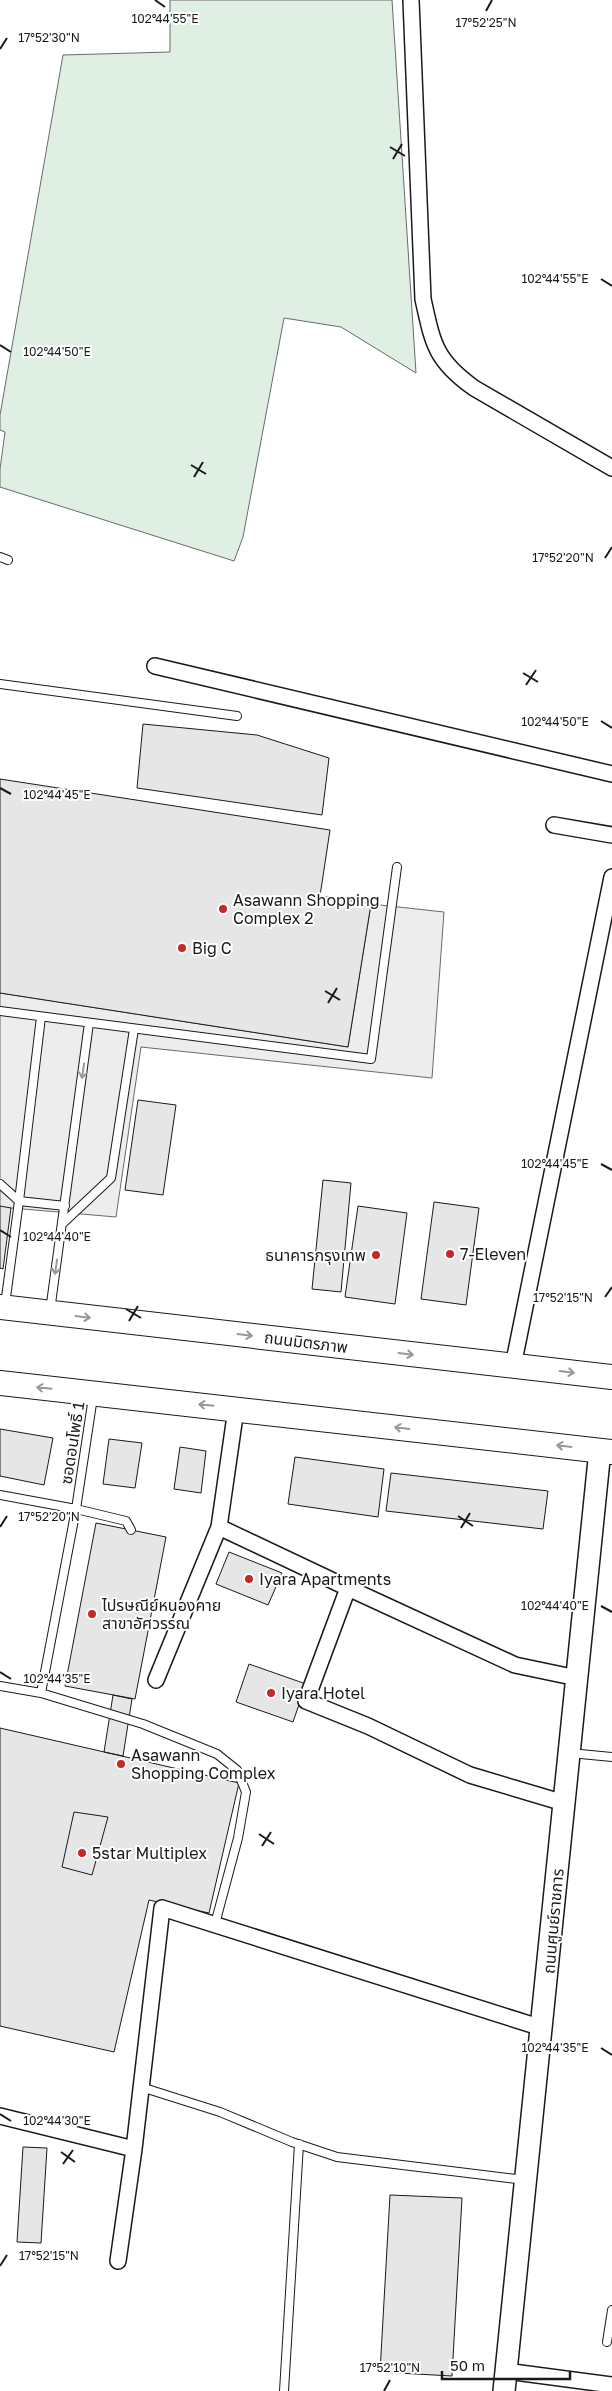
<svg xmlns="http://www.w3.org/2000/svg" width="612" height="2391" viewBox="0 0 612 2391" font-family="'Golos Text','Noto Sans Thai',sans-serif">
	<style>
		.green { fill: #e0efe3; stroke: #6a6a6a }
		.parking { fill: #ededed; stroke: #6a6a6a }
		.building { fill: #e6e6e6; stroke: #1a1a1a }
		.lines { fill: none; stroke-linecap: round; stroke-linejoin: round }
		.lane-casing { stroke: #1a1a1a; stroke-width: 10 }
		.street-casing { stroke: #1a1a1a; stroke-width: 18 }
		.secondary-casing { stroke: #1a1a1a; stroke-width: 24 }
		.primary-casing { stroke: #1a1a1a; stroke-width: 26 }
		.lane { stroke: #fff; stroke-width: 8 }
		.street { stroke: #fff; stroke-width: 15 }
		.secondary { stroke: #fff; stroke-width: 21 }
		.primary { stroke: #fff; stroke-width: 24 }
		.oneway { stroke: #989898 }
		.ticks { fill: none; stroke: #1a1a1a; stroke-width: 2 }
		.poi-dot { fill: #c62828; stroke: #fff; stroke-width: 2 }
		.labels { text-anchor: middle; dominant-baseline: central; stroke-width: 4; stroke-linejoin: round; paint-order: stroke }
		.poi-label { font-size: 16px; fill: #1a1a1a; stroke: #fff; text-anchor: start }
		.street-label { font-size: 16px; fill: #1a1a1a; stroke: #fff }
		.ticks-label { font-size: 12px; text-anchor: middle; fill: #1a1a1a; stroke: #fff; stroke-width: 4; stroke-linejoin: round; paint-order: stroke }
	</style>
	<rect width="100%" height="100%" fill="#fff"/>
	<path class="green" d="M 170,0 L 392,0 L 416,373 L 341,327 L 284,318 L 243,537 L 234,561 L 0,487 L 0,469 L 5,432 L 0,430 L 0,415 L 63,55 L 170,52 Z"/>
	<path class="parking" d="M 371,904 L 444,912 L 432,1078 L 141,1047 L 116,1217 L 0,1207 L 0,993 L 348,1047 Z"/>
	<path class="building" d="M 143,724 L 257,735 L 329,758 L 322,815 L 137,788 Z
		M 0,779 L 330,830 L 320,896 L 371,904 L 348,1047 L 0,993 Z
		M 138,1100 L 176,1105 L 163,1195 L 125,1190 Z
		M 323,1180 L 351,1183 L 341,1292 L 312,1289 Z
		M 434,1202 L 479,1208 L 466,1305 L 421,1299 Z
		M 0,1206 L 11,1208 L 3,1269 L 0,1268 Z
		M 358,1206 L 407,1213 L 395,1304 L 345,1297 Z
		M 0,1429 L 53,1438 L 44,1485 L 0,1476 Z
		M 109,1439 L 142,1443 L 135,1488 L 103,1484 Z
		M 180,1447 L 206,1451 L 201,1493 L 174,1489 Z
		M 295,1457 L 384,1469 L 378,1517 L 288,1504 Z
		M 391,1473 L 548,1491 L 543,1529 L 386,1511 Z
		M 96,1523 L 166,1537 L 135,1699 L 65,1686 Z
		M 229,1552 L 282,1573 L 268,1605 L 216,1584 Z
		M 249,1664 L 306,1684 L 293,1722 L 236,1702 Z
		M 113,1695 L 132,1699 L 123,1756 L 104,1752 Z
		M 0,1728 L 239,1783 L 209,1913 L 149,1900 L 114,2052 L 0,2026 Z
		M 74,1812 L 108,1817 L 92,1875 L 62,1867 Z
		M 23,2147 L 47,2148 L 41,2243 L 17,2242 Z
		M 390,2195 L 462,2198 L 452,2376 L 380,2372 Z"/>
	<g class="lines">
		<g class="lane-casing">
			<path id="lane" d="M 0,557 L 8,560
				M 0,684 L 237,716
				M 0,1011 L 371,1059 L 397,867
				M 41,1017 L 19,1201 L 65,1206
				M 0,1184 L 19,1201 L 5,1305
				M 62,1224 L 111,1178 L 134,1029
				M 50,1311 L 89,1023
				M 0,1495 L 76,1509 L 93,1397
				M 0,1686 L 41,1693 L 143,1724 L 217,1754 L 237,1770 L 246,1792 L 238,1838 L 215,1924
				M 41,1693 L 76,1509 L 126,1521 L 131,1530
				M 570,1753 L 612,1757
				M 141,2087 L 220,2112 L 292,2142 L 337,2157 L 525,2180
				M 607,2342 L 612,2310
				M 284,2391 L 299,2144"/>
		</g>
		<g class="street-casing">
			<path id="street" d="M 411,0 L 423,299 C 433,344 435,360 474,388 L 612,468
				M 155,666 L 612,774
				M 554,825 L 612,835
				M 513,1366 L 612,877
				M 219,1527 L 348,1588
				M 156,1680 L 219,1527 L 236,1409
				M 564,1803 L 470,1775 L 368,1726 L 306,1701 L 348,1588 L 515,1665 L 577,1678
				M 0,2116 L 134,2149 L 162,1908 L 542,2028
				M 118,2261 L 134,2149
				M 506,2371 L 612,2385"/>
		</g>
		<g class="secondary-casing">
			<path id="secondary" d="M 504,2391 L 600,1450"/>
		</g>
		<g class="primary-casing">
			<path id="primary" d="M 0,1307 L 612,1377
				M 0,1383 L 612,1452"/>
		</g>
		<use href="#lane" class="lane"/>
		<use href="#street" class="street"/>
		<use href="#secondary" class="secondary"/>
		<use href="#primary" class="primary"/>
	</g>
	<defs><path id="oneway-shaft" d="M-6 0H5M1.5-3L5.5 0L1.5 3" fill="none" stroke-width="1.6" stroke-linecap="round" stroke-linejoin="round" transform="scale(1.25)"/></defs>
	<g class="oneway">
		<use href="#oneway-shaft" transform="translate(83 1071) rotate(98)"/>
		<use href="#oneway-shaft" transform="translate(56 1267) rotate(98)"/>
		<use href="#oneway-shaft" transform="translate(83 1317) rotate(7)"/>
		<use href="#oneway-shaft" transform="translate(245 1335) rotate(7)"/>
		<use href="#oneway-shaft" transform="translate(406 1354) rotate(7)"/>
		<use href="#oneway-shaft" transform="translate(567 1372) rotate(7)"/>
		<use href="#oneway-shaft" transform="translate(44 1388) rotate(-174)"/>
		<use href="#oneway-shaft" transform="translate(206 1405) rotate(-174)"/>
		<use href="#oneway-shaft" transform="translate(402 1428) rotate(-173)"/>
		<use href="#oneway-shaft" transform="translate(564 1446) rotate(-173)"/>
	</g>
	<path class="ticks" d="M 155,0 L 165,7M 486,11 L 492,0M 0,49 L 7,38M 390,147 L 405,156M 393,159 L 402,144M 601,279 L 612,286M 0,345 L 11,352M 191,465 L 206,474M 194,477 L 203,462M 605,558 L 612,547M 523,673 L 538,682M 526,685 L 536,670M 601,721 L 612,728M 0,788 L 11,794M 325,991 L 340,1000M 328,1003 L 337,988M 601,1164 L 612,1170M 0,1230 L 11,1237M 605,1297 L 612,1287M 126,1309 L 141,1318M 129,1321 L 138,1306M 458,1516 L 473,1526M 0,1527 L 7,1516M 461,1528 L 470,1513M 601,1606 L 612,1612M 0,1672 L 11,1679M 259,1834 L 274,1844M 262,1846 L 271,1832M 601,2048 L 612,2055M 0,2114 L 11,2121M 61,2152 L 75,2162M 63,2164 L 73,2150M 0,2266 L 7,2255M 384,2391 L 390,2380"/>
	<g class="poi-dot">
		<circle cx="223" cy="909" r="5"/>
		<circle cx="182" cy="948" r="5"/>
		<circle cx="450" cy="1254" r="5"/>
		<circle cx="376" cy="1255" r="5"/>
		<circle cx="249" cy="1579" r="5"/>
		<circle cx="92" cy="1614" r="5"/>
		<circle cx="271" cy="1693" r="5"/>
		<circle cx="121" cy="1764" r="5"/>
		<circle cx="82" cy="1853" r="5"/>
	</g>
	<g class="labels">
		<g class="poi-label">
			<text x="233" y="900">Asawann Shopping<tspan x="233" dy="18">Complex 2</tspan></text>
			<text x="192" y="948">Big C</text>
			<text x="460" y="1254">7-Eleven</text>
			<text x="366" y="1255" text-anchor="end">ธนาคารกรุงเทพ</text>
			<text x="259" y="1579">Iyara Apartments</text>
			<text x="102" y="1605">ไปรษณีย์หนองคาย<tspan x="102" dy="18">สาขาอัศวรรณ</tspan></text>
			<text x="281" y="1693">Iyara Hotel</text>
			<text x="131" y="1755">Asawann<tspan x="131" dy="18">Shopping Complex</tspan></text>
			<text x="92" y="1853">5star Multiplex</text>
		</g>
		<g class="street-label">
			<text transform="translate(306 1342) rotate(7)">ถนนมิตรภาพ</text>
			<text transform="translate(72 1443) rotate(-81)">ซอดอนโพธิ์ 1</text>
			<text transform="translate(553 1921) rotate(-85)">ถนนศูนย์ราชการ</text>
		</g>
	</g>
	<g class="ticks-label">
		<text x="165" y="23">102°44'55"E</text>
		<text x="486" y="27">17°52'25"N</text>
		<text x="49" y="42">17°52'30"N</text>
		<text x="555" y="283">102°44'55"E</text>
		<text x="57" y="356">102°44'50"E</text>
		<text x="563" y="562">17°52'20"N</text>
		<text x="555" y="726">102°44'50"E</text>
		<text x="57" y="799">102°44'45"E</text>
		<text x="555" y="1168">102°44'45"E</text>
		<text x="57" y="1241">102°44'40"E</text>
		<text x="563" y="1302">17°52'15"N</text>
		<text x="49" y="1521">17°52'20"N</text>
		<text x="555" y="1610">102°44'40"E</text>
		<text x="57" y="1683">102°44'35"E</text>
		<text x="555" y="2052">102°44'35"E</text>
		<text x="57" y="2125">102°44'30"E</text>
		<text x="49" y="2260">17°52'15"N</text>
		<text x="390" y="2372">17°52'10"N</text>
	</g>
	<path d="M442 2371v8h128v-8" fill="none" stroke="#1a1a1a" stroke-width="2.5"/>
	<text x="450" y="2371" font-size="15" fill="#1a1a1a" stroke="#ffffff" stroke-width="4" paint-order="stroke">50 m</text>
</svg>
